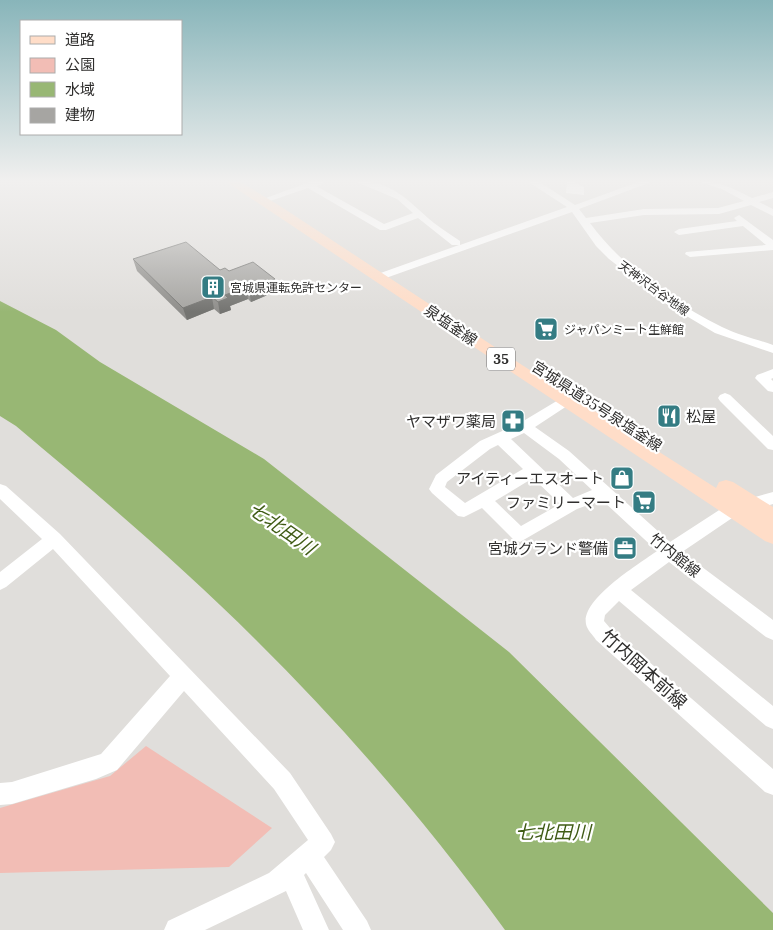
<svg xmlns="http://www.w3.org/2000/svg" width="773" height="930" viewBox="0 0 773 930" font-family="Lora,'Noto Sans JP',serif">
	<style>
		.green { fill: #f2bdb5 }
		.water { fill: #98b774 }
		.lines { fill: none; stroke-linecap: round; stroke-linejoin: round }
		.minor { fill: #fff; fill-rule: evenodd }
		.major { fill: #ffddc8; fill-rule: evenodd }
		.wall { fill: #8f8e8b }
		.shaded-wall { fill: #747471 }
		.building { fill: #a6a5a2; stroke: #747471 }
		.labels { text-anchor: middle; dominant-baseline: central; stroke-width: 4.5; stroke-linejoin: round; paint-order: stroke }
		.far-poi-label { font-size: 12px; fill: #302f2e; stroke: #fff; text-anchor: start }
		.far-street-label { font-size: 12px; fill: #302f2e; stroke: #fff }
		.shield { fill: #fff; stroke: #6e6d6d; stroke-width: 1 }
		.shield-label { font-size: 14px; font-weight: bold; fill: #302f2e }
		.street-label { font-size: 15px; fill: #302f2e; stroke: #fff }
		.poi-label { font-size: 15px; fill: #302f2e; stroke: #fff; text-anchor: end }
		.near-street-label { font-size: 18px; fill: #302f2e; stroke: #fff }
		.near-water-label { font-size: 19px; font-style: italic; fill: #3f5b15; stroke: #fff }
	</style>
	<rect width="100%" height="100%" fill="#e0dedb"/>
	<path class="green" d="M 146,746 L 272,828 L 229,867 L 0,873 L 0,808 L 110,776 Z"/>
	<path class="water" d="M 0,301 L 56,330 L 100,362 L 264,459 L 509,652 L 773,913 L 773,930 L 505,930 C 431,828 346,729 256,640 C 180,564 98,495 16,426 L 0,416 Z"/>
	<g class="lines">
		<path class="minor" d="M 312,181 L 323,181 L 322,184 L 316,186 L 384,224 L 413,213 L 397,199 L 354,181 C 395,181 406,200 434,223 C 442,229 451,235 460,241 L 460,245 L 567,207 L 527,181 L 538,181 L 575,205 L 641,181 L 654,181 L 579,209 L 586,218 L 644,209 L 718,208 L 744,201 L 722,189 L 697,181 C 719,181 733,188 752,198 L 773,192 L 773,198 L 759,202 L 773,209 L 773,216 L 751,205 L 719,214 L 644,215 L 590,223 C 621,266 674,303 722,327 C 738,335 756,339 773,345 L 773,353 L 715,333 L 668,305 L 609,259 L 596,246 L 572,212 L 383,279 L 375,279 L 374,277 L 375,275 L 459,245 L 452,245 L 418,218 L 386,230 L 380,230 L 308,188 L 270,201 L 266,198 Z
			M 567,181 L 575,181 L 575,183 L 584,187 L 584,195 L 566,193 Z
			M 739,215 L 773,240 L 773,250 L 690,257 L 685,254 L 686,252 L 766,245 L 743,226 L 679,235 L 674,232 L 679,229 L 737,221 L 734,218 Z
			M 773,369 L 773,378 L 771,379 L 773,381 L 773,392 L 768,391 L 755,378 L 757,375 Z
			M 725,393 L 730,395 L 773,436 L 773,450 L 768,449 L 720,401 L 718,398 L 720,395 Z
			M 565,396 L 570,398 L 572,401 L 570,404 L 535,427 L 569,451 L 670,542 L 727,505 L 773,492 L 773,504 L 738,514 L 682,552 L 773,620 L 773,640 L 766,637 L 669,562 L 631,590 L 773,706 L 773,729 L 766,726 L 619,601 L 605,615 L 604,621 L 610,628 L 773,769 L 773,795 L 765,792 L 596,640 C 593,635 587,630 586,624 C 581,599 639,564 657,551 L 602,500 L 577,509 L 520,542 L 514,540 L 482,508 L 464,517 L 458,516 L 432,493 L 429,489 L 436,475 L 480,441 L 520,423 ZM 524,433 L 559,459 L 592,490 L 573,498 L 511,439 ZM 498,445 L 523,469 L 465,503 L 445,487 L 447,482 L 490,449 ZM 533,478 L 560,504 L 521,526 L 495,501 Z
			M 0,484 L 6,486 L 60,534 L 290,773 L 331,834 L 335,842 L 331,850 L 324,857 L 367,921 L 371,930 L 343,930 L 306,873 L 304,875 L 329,930 L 303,930 L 286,891 L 205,930 L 164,930 L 168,921 L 269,873 L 308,840 L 274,789 L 184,691 L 117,770 L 96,779 L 12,804 L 0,805 L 0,783 L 12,782 L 101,754 L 170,676 L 53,549 L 6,587 L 0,590 L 0,572 L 42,539 L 0,499 Z"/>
		<path class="major" d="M 225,181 L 239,181 L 280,206 L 522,365 L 716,488 L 719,482 L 726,480 L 733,482 L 773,507 L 773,544 L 765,541 Z"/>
	</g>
	<path class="wall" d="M 133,259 L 229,271 L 277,291 L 251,302 L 248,299 L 230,306 L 231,310 L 220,314 L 214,309 L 187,320 L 137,271 Z"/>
	<path class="shaded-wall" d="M 275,279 L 277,291 L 251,302 L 249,290 Z
		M 246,287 L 248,299 L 230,306 L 231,310 L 220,314 L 218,302 L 225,295 Z
		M 212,297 L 214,309 L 187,320 L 183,308 Z"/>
	<path class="building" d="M 186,242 L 220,270 L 225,268 L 229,271 L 253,262 L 275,279 L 249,290 L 246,287 L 225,295 L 228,298 L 218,302 L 212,297 L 183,308 L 133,259 Z"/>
	<linearGradient id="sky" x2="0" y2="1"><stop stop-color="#88b5ba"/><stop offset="0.58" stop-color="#f1f0ef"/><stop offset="1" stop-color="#f1f0ef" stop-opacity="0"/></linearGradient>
	<rect width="773" height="312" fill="url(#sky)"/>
	<defs>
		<g id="building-square" transform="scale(1.25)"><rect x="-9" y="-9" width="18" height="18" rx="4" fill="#347c83" stroke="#fff"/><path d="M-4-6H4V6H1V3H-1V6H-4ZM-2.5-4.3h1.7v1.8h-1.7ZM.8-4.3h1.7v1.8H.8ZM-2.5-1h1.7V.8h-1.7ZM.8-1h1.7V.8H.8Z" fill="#fff"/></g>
		<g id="supermarket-square" transform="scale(1.25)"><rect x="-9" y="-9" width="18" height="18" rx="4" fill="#347c83" stroke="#fff"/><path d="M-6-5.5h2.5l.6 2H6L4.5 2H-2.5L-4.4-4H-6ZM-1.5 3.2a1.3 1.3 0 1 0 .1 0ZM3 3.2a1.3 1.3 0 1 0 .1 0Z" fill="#fff"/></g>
		<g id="restaurant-square" transform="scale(1.25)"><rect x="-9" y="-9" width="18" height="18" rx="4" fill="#347c83" stroke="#fff"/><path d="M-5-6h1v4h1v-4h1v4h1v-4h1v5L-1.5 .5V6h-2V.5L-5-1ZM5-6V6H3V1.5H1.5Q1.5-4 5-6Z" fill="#fff"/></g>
		<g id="pharmacy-square" transform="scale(1.25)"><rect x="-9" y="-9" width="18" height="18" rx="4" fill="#347c83" stroke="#fff"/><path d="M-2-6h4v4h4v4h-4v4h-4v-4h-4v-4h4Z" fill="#fff"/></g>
		<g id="shop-square" transform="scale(1.25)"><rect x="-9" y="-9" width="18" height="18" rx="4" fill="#347c83" stroke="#fff"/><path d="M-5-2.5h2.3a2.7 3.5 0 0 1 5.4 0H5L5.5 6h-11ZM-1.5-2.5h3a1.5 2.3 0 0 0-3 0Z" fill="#fff"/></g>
		<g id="office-square" transform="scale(1.25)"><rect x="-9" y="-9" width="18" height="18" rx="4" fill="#347c83" stroke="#fff"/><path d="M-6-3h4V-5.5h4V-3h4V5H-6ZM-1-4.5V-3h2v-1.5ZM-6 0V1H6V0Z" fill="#fff"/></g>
	</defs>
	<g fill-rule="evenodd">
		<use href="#building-square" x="213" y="287"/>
		<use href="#supermarket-square" x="546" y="329"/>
		<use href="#restaurant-square" x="669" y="416"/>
		<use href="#pharmacy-square" x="513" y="421"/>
		<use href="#shop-square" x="622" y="478"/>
		<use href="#supermarket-square" x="644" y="502"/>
		<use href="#office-square" x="625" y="548"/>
	</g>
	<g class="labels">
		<g class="far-poi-label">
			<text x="230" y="287">宮城県運転免許センター</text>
			<text x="564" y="329">ジャパンミート生鮮館</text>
		</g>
		<g class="far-street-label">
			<text transform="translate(654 288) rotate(36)">天神沢台谷地線</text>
		</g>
		<rect class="shield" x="487" y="347.5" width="28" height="23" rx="4"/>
		<g class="shield-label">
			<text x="501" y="359">35</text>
		</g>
		<g class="street-label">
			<text transform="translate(451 325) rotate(34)">泉塩釜線</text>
			<text transform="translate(597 406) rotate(33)">宮城県道35号泉塩釜線</text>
			<text transform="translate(675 555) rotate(39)">竹内館線</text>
		</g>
		<g class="poi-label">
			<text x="686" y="416" text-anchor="start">松屋</text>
			<text x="496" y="421">ヤマザワ薬局</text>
			<text x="604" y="478">アイティーエスオート</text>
			<text x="626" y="502">ファミリーマート</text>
			<text x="608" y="548">宮城グランド警備</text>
		</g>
		<g class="near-street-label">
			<text transform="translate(644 669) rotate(42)">竹内岡本前線</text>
		</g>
		<g class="near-water-label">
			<text transform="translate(282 528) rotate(35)">七北田川</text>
			<text x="553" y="832">七北田川</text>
		</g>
	</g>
	<rect x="20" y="20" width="162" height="115" fill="#ffffff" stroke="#acacab"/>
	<rect x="30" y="36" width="25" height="8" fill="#ffddc8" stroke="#acacab"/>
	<text x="65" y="45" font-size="15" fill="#302f2e">道路</text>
	<rect x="30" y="58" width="25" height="15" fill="#f2bdb5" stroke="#acacab"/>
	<text x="65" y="70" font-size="15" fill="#302f2e">公園</text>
	<rect x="30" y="82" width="25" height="15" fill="#98b774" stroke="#acacab"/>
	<text x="65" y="95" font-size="15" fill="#302f2e">水域</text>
	<rect x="30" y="108" width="25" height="15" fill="#a6a5a2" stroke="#acacab"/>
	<text x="65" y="120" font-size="15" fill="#302f2e">建物</text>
</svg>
